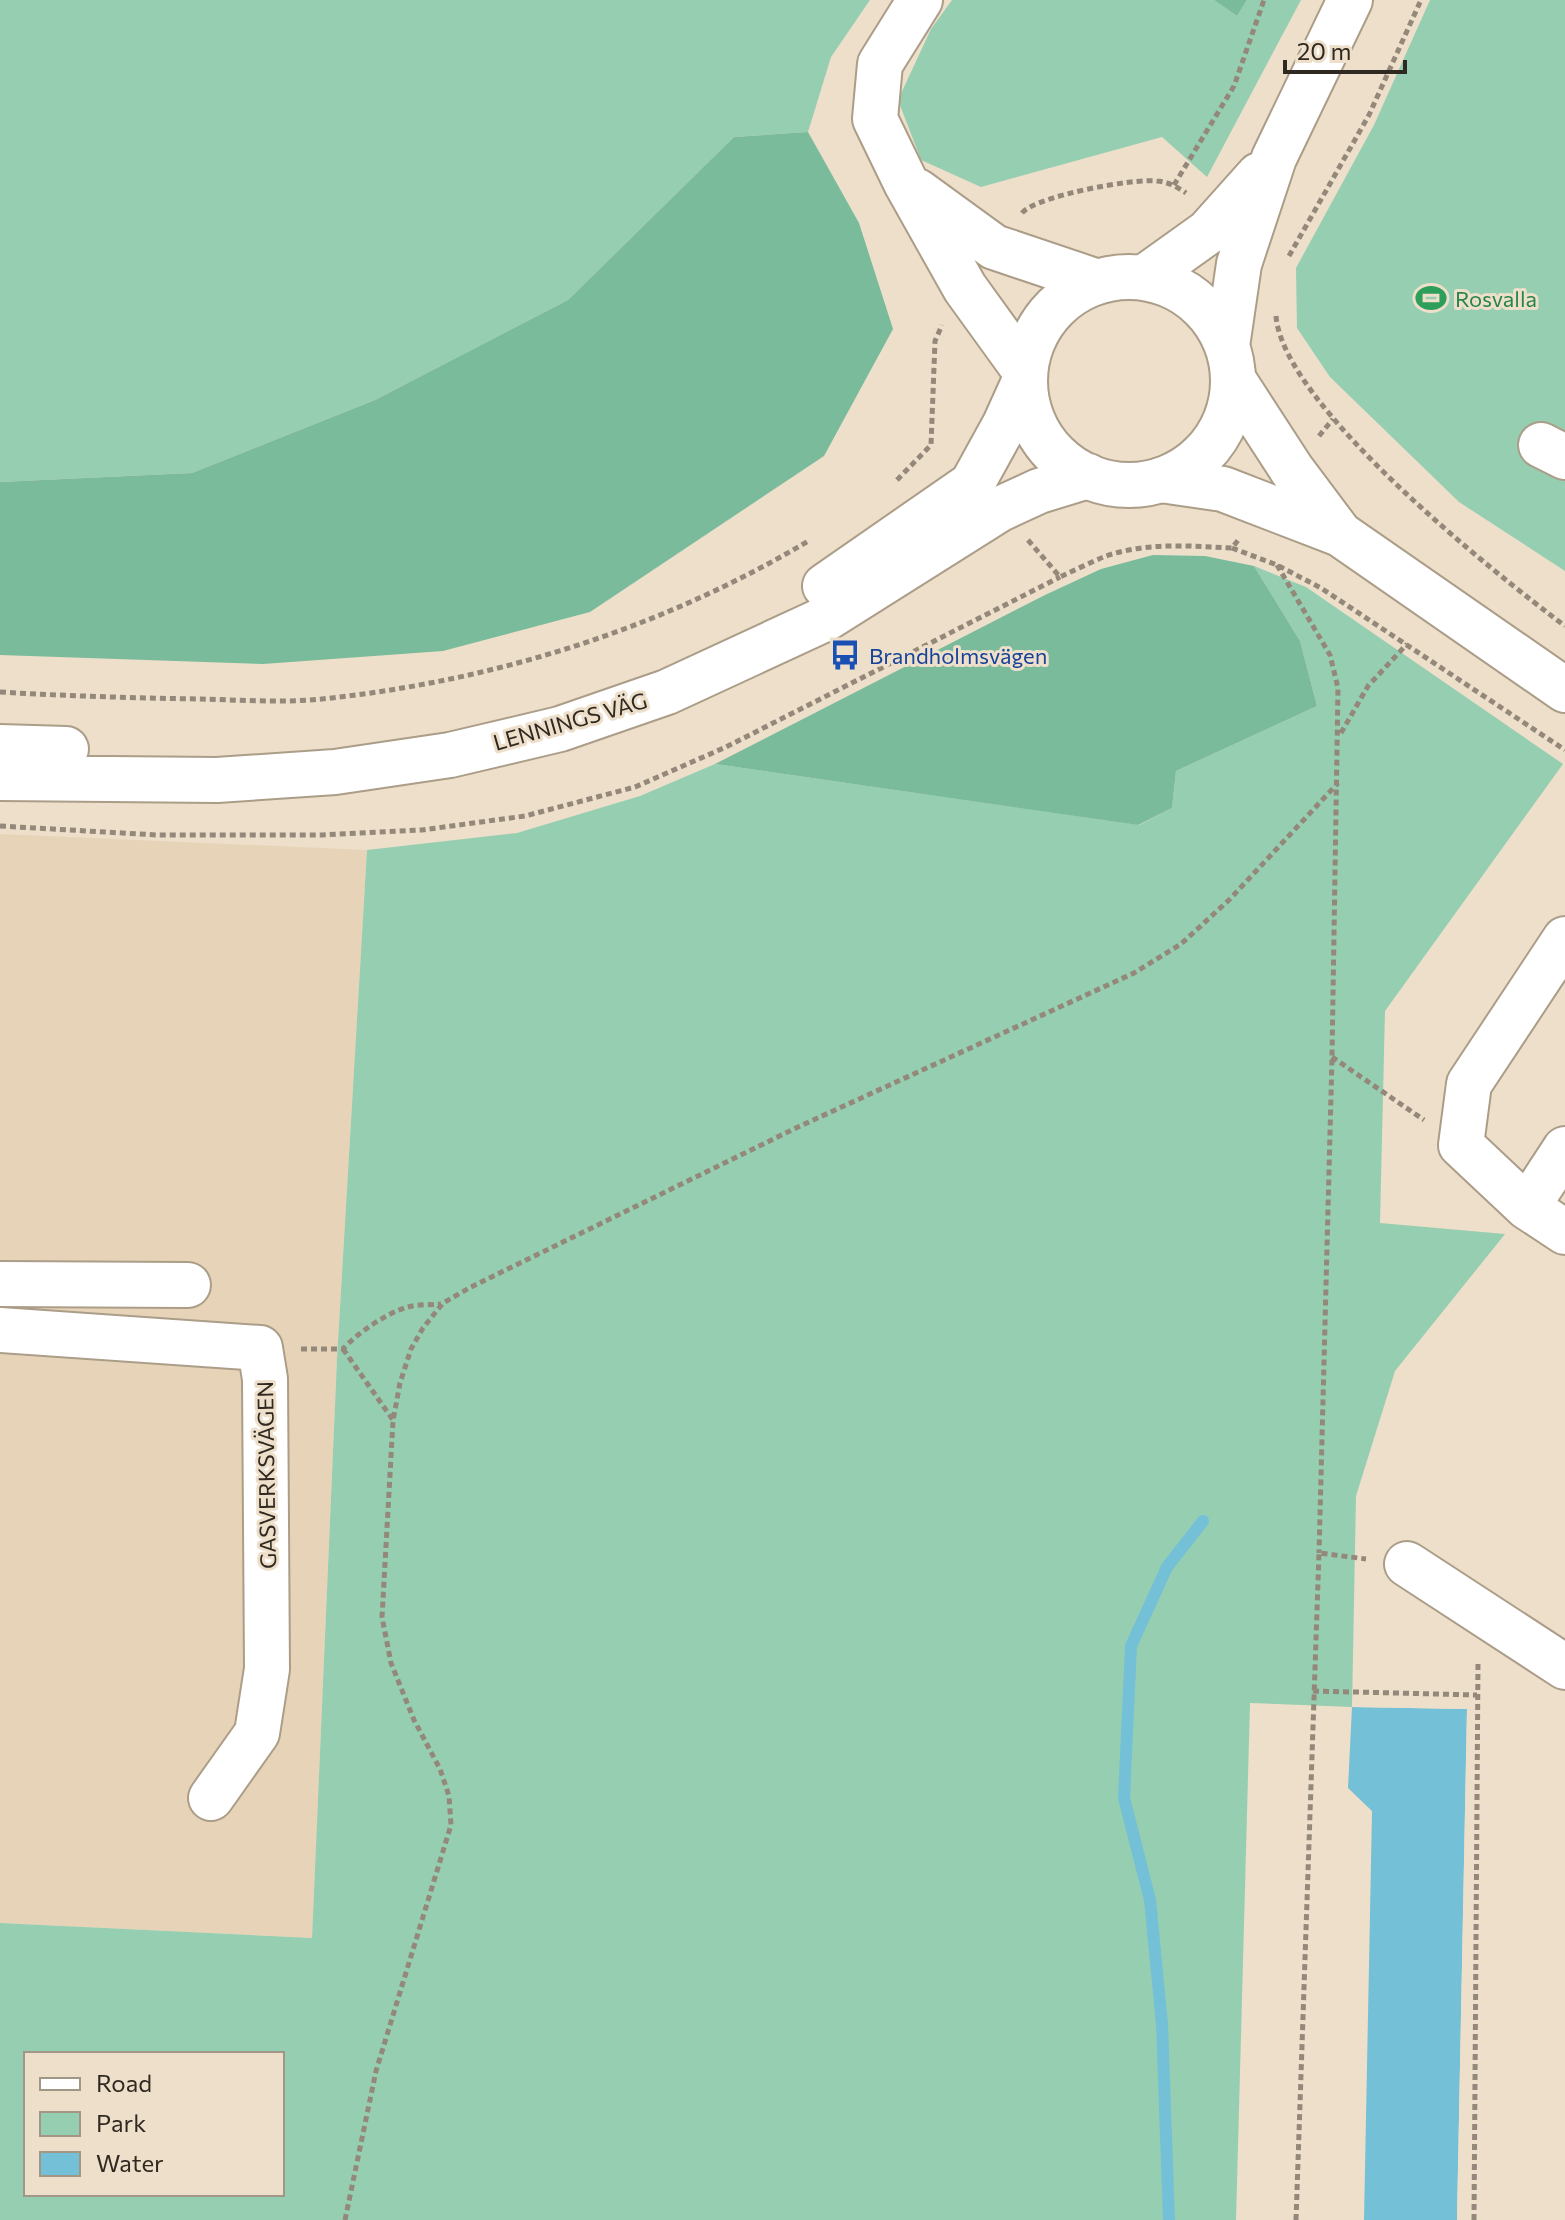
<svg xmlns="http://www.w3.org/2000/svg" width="1565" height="2220" viewBox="0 0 1565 2220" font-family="Commissioner,sans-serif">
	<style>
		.built { fill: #e7d4b8 }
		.green { fill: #96ceb2; fill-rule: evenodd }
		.forest { fill: #79bb9b }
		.water { fill: #74c0d7 }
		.pier { fill: #eedfca }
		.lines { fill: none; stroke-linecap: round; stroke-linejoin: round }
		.stream { stroke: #74c0d7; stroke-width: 12 }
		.minor-casing { stroke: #ab9d88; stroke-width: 48 }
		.major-casing { stroke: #ab9d88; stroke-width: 48 }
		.path { stroke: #938879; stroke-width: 5; stroke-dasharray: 6 4; stroke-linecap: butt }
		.minor { stroke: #fff; stroke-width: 44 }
		.major { stroke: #fff; stroke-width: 44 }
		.labels { text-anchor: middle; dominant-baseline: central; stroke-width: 6; stroke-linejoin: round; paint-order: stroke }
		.leisure-label { font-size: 22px; fill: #27864d; stroke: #eedfca; text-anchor: start }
		.transit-label { font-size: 22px; fill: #164399; stroke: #eedfca; text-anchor: start }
		.street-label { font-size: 22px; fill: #2f2921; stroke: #eedfca }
	</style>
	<rect width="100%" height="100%" fill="#eedfca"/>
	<path class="built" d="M 0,834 L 367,850 L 337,1359 L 312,1938 L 0,1923 Z"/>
	<path class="green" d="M 0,0 L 870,0 L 831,57 L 808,132 L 734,137 L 568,300 L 375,400 L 192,473 L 0,482 Z
		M 952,0 L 1214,0 L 1237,16 L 1247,0 L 1301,0 L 1207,177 L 1162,137 L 981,187 L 921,160 L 898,100 L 931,29 Z
		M 1430,0 L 1565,0 L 1565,571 L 1459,502 L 1330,377 L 1297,328 L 1296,268 L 1374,125 Z
		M 1254,566 L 1306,587 L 1563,764 L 1385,1011 L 1380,1223 L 1505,1234 L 1395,1371 L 1356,1496 L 1352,1707 L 1250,1703 L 1236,2220 L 0,2220 L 0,1923 L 312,1938 L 337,1359 L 367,850 L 517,833 L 640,796 L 715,764 L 1139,825 L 1172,808 L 1176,771 L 1317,706 L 1300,641 ZM 26,2054 L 282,2054 L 282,2194 L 26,2194 Z"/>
	<path class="forest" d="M 1214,0 L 1247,0 L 1237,16 Z
		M 808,132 L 859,223 L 893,329 L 824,456 L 590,612 L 443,651 L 263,664 L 0,655 L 0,482 L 192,473 L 375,400 L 568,300 L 734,137 Z
		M 1153,555 L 1205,556 L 1254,566 L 1300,641 L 1317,706 L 1176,771 L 1172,808 L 1138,825 L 715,764 L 1045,595 L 1101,569 Z"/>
	<path class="water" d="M 1352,1707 L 1467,1709 L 1457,2220 L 1364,2220 L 1372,1811 L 1348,1788 Z"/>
	<path class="pier" d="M 1352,1703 L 1467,1705 L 1471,1708 L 1461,2220 L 1457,2220 L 1467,1709 L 1352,1707 Z"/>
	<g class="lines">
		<path class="stream" d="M 1169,2220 L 1162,2024 L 1150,1900 L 1124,1798 L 1131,1646 L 1167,1567 L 1203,1521"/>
		<g class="minor-casing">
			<path id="minor" d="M 920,0 L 880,64 L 875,119 L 906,183 L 965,288 L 1025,371
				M 917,191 L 994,247 L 1095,281
				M 1233,379 L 1292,470 L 1340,534
				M 1541,445 L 1565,457
				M 1161,480 L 1223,489 L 1340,534 L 1565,690
				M 1565,939 L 1469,1084 L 1461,1145 L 1527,1207 L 1565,1232
				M 1527,1207 L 1565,1149
				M 0,1284 L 188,1285
				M 0,1330 L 260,1348 L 265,1379 L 267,1669 L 257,1733 L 211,1798
				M 1407,1564 L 1565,1667"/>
		</g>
		<g class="major-casing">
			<path id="major" d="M 1145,277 L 1208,232 L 1259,175
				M1025 381a104 104 0 1 1 208 0a104 104 0 1 1-208 0Z
				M 1227,346 L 1239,264 L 1274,158 L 1350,0
				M 825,586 L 972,484 L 1005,424 L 1024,382
				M 0,747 L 66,749
				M 0,778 L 217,780 L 335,772 L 450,755 L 560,729 L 667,692 L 827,618 L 1000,509 L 1039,491 L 1088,476"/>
		</g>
		<path class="path" d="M 1174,185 L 1234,86 L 1264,0
			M 1022,213 C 1036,196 1134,178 1157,181 C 1169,182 1177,187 1186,193
			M 1289,256 L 1369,115 L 1421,0
			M 1276,316 C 1283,405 1493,572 1565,626
			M 1319,436 L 1333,419
			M 897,480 L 931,445 L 935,341 L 942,325
			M 1028,540 L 1060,577 C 1075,570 1091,562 1106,556 C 1147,542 1191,546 1232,548 L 1239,539
			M 1232,548 L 1277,565 L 1321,588 L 1565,750
			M 1277,565 L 1330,655 L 1338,688 L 1332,1057 L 1319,1553
			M 0,692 C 67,696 134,698 201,699 C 240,700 283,703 322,699 C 494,681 661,629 810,540
			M 1341,733 L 1368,686 L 1407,644
			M 0,826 L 157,835 L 322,835 L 422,830 L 525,816 L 635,787 L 726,747 L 1060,577
			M 1332,1057 L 1424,1120
			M 301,1349 L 343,1349 C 356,1334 388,1312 408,1307 C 418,1304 431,1305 441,1304
			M 343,1349 L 393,1420
			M 1313,1691 L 1477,1695
			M 345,2220 L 376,2071 L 451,1825 L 449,1796 L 440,1769 L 414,1720 L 391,1663 L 382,1617 L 393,1421 L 400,1383 L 411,1349 L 423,1328 L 443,1303 L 471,1287 L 798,1127 L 1134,973 L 1181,944 L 1230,899 L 1338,783
			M 1296,2220 L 1319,1553 L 1366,1559
			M 1474,2220 L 1478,1661"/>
		<use href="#minor" class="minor"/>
		<use href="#major" class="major"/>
	</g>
	<defs>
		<g id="stadium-bare" transform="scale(2.4)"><path d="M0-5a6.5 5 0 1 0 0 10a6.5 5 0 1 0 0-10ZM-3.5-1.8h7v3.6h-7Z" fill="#2e9e5b" stroke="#eedfca" stroke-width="2.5" paint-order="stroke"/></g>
		<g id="bus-bare" transform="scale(2.4)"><path d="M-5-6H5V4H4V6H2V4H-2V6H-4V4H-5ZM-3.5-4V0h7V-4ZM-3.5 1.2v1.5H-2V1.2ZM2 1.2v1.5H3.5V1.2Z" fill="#1a4fb4" stroke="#eedfca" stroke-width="2.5" paint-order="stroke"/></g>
	</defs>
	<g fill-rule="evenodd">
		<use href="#stadium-bare" x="1431" y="298"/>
		<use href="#bus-bare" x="845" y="655"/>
	</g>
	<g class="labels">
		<g class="leisure-label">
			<text x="1455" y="298">Rosvalla</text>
		</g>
		<g class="transit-label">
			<text x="869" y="655">Brandholmsvägen</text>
		</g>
		<g class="street-label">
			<text transform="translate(570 721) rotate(-16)">LENNINGS VÄG</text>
			<text transform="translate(266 1475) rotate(-91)">GASVERKSVÄGEN</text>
		</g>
	</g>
	<rect x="24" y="2052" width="260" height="144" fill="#eedfca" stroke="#a29686" stroke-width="2"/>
	<rect x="40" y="2078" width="40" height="12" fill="#ffffff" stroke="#a29686" stroke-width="2"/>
	<text x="96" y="2092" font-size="24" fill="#2f2921">Road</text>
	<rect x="40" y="2112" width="40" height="24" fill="#96ceb2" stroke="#a29686" stroke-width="2"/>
	<text x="96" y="2132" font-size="24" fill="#2f2921">Park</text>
	<rect x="40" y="2152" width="40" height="24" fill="#74c0d7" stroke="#a29686" stroke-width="2"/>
	<text x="96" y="2172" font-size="24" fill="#2f2921">Water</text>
	<path d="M1285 60v12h120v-12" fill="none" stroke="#2f2921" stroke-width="4"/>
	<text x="1297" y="60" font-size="24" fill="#2f2921" stroke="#eedfca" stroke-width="6" paint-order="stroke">20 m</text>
</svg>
